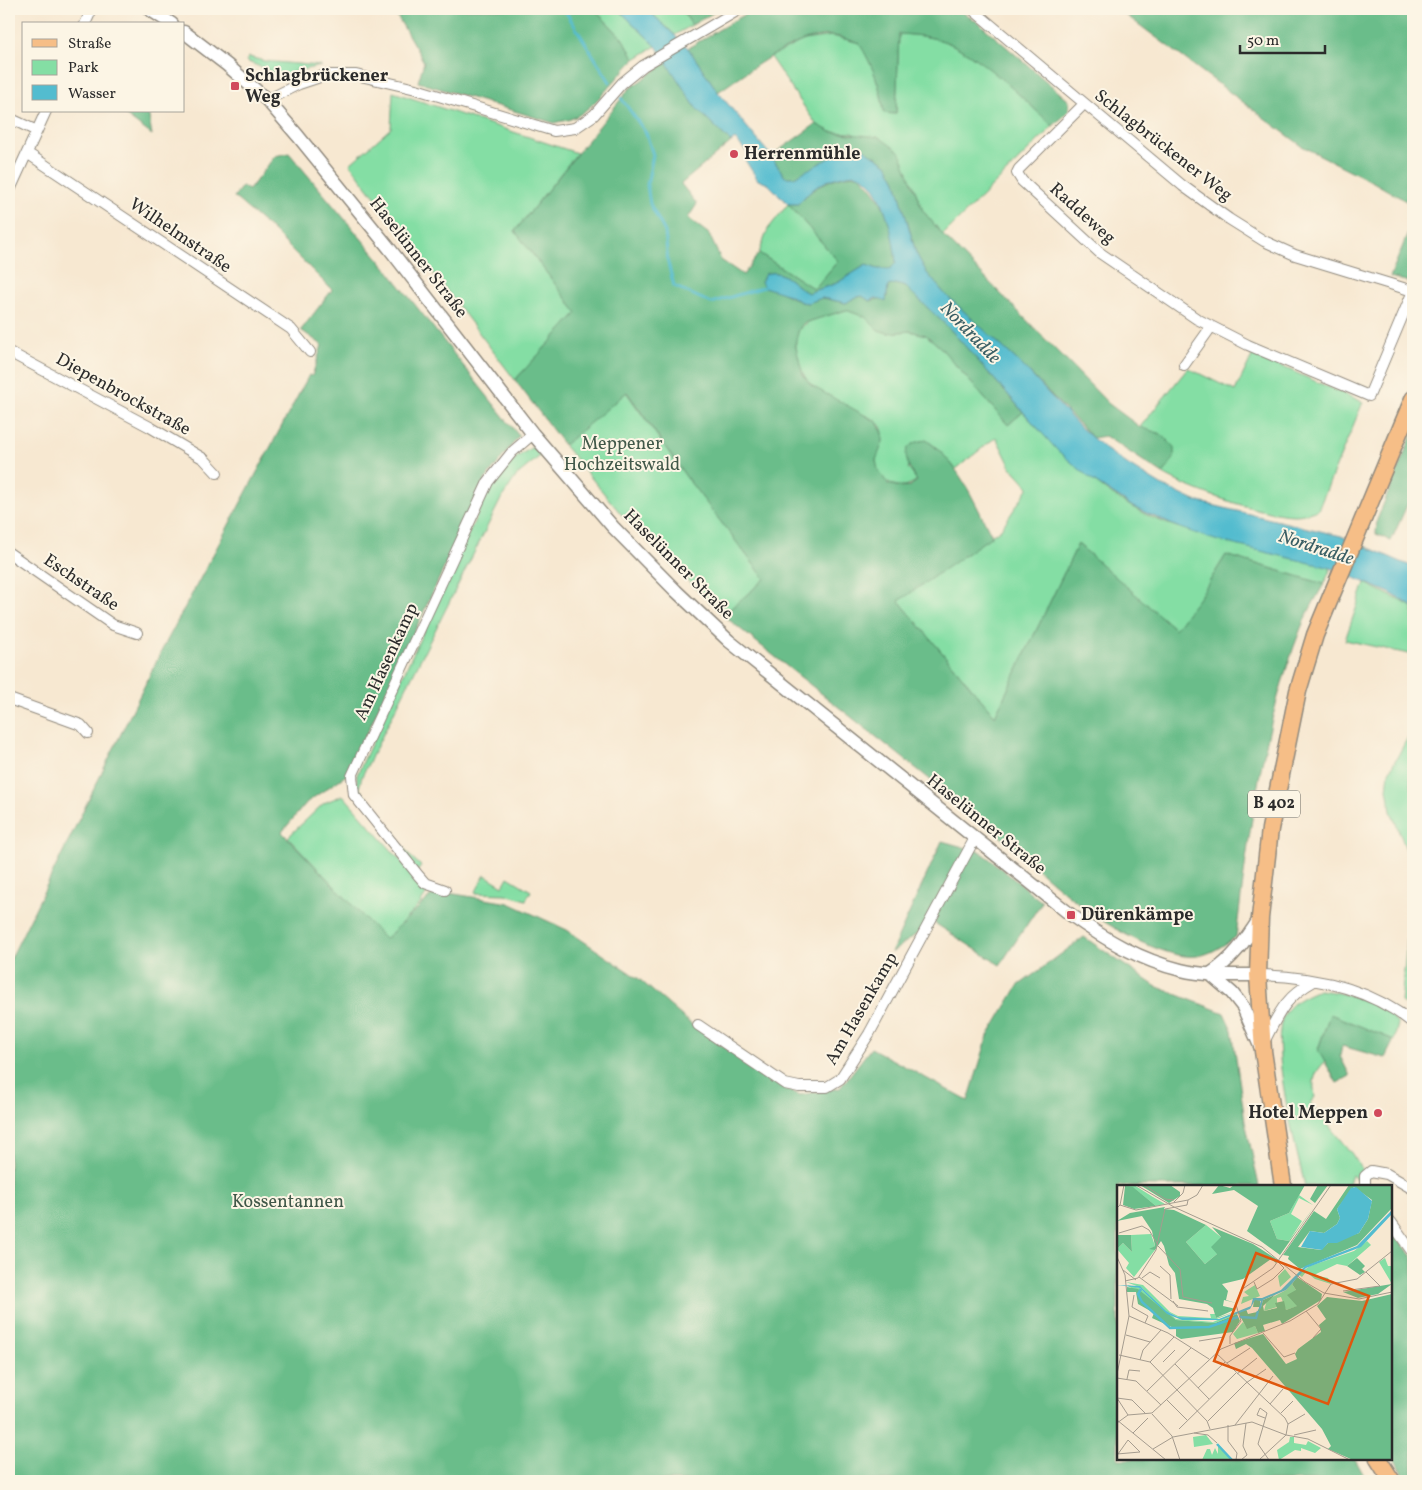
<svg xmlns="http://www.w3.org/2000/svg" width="1422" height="1490" viewBox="0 0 1422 1490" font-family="Vollkorn,serif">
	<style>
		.green { fill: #84dea4; stroke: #588468 }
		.forest { fill: #6bbd8a; stroke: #4b745a }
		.water { fill: #53bccf; stroke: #3f747d }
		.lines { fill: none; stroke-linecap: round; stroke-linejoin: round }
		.stream { stroke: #53bccf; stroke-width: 3 }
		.minor-casing { stroke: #918a7e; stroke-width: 12 }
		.tertiary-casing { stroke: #918a7e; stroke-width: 15 }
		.primary-casing { stroke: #918a7e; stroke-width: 19 }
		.minor { stroke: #fff; stroke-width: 10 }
		.tertiary { stroke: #fff; stroke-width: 12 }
		.primary { stroke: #f6be87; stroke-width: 16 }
		.poi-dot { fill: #d1495b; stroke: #fcf5e5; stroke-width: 2 }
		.labels { text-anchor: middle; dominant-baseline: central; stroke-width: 4; stroke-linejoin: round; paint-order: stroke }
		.shield { fill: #fcf5e5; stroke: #6a6863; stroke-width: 1 }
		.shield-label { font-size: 16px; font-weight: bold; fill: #2b2b2b }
		.poi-label { font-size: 18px; font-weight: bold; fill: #2b2b2b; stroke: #fcf5e5; text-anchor: start }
		.street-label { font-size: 18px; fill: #2b2b2b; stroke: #fcf5e5 }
		.park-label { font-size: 18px; fill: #415849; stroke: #fcf5e5 }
		.water-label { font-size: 19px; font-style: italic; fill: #395e64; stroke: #fcf5e5 }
		.inset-river { fill: none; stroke: #53bccf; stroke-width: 2.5 }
		.inset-road { fill: none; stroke: #a59c8f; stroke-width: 1 }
		.view { fill: #df570e; fill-opacity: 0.15; stroke: #df570e; stroke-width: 2.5 }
		.inset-edge { fill: none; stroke: #2b2b2b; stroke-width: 2.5 }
	</style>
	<rect width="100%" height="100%" fill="#fcf5e5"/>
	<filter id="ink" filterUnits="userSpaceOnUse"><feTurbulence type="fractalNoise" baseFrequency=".02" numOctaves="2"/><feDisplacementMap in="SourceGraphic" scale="10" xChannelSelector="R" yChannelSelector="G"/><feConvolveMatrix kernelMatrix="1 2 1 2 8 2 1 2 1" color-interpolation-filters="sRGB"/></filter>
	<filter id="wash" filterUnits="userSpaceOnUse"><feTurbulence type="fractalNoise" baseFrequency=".0096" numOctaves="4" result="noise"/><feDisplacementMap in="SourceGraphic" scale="20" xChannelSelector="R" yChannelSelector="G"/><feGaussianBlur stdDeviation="1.12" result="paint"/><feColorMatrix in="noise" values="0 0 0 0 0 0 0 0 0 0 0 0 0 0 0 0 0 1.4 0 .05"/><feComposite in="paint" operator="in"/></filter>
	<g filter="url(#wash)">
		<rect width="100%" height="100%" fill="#f7e8d1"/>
		<path class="green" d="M 594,9 L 618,9 L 656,46 L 635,59 L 622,38 Z
			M 647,9 L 681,9 L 692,25 L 675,35 Z
			M 899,34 C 918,35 938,37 955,46 C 992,65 1023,99 1053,126 L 943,235 L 923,211 L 912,182 L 853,133 L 831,132 L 816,124 L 770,57 L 804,40 L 832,36 L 860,43 C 873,66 881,87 884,113 L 896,114 Z
			M 249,57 L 264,61 L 321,66 L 296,71 L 284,77 L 246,61 Z
			M 393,92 L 577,153 L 515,231 L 577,313 L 515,380 L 350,164 L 391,128 Z
			M 788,204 L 838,261 L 814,289 L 759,253 L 768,229 Z
			M 846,310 L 865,317 L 879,330 L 888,333 L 910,331 L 926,335 L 940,347 L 1008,425 L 1023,412 C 1065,459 1114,507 1177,527 C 1227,543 1280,552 1331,568 L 1324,584 L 1226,555 L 1201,595 L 1176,630 L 1078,544 L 995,716 L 899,601 L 1001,529 L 1029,487 L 1011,467 L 996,437 L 956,469 L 936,447 L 926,440 L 908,468 L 917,480 C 901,493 877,484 876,461 C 876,447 891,435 877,422 C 873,418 865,416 860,413 C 842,403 813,393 804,375 C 801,370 800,362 798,356 C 787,318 819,320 846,310 Z
			M 1253,354 L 1363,402 L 1318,510 C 1311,512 1303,515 1296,515 C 1262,515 1192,491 1163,474 L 1174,458 L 1140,427 L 1188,368 L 1235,391 Z
			M 626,392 L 687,478 L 765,579 L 723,615 L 626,520 L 564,445 Z
			M 534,446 L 540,456 L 517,475 L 501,499 L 362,776 L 359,788 L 410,856 L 421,866 L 417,872 L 357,789 L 357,775 L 491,485 L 517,457 Z
			M 1365,583 L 1413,607 L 1413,655 L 1345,640 Z
			M 1413,728 L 1413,767 L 1410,777 L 1413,797 L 1413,1001 L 1410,1008 L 1401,1002 L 1412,889 L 1411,862 L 1391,811 L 1387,789 L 1389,772 Z
			M 343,795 L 422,885 L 429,890 L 420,904 L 385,940 L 288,837 L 324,803 Z
			M 485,875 L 503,886 L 508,877 L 531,891 L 526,900 L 505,894 L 475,893 Z
			M 1319,990 C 1345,993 1381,1001 1398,1024 L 1394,1040 L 1330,1014 L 1318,1049 L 1325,1062 C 1314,1072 1312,1082 1315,1097 L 1310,1103 L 1352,1154 L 1363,1171 L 1361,1179 L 1358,1180 L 1352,1175 L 1348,1186 L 1305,1186 C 1297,1152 1267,1041 1285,1013 C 1294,1000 1305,996 1319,990 Z"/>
		<path class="forest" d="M 393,9 L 594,9 L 622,38 L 635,59 C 618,75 593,110 573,118 C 568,121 560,121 554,123 L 418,82 L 424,62 Z
			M 681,9 L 715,9 L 716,11 L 692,25 Z
			M 761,9 L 957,9 L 979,23 L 1069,101 L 1069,111 L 1053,126 C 1023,99 992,66 955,46 C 938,37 918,35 899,34 L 896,114 L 884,113 C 881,87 873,66 859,43 C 851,41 842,37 834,36 C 799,31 746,73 718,92 L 688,48 L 745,14 Z
			M 1118,9 L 1413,9 L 1413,205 L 1373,182 L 1302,146 Z
			M 667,62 L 696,108 L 731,142 L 681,184 L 697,204 L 688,218 L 709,234 L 721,260 L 743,275 L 759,253 L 814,289 L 838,261 L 788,204 L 798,204 C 814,186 834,175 859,175 C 886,198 893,229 896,263 L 890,269 L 878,269 L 866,265 L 837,283 L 808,293 C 792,285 784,268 765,274 L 777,290 L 801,302 L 807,303 L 822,298 L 846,303 L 854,298 L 862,296 L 870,301 L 887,297 L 888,286 L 895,284 L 906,287 L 912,293 L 950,329 L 1023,412 L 1008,425 L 940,347 L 926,335 L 910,331 L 888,333 L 878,330 L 865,317 L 846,310 L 804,323 L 799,329 L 795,344 L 803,375 L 812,386 L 877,422 L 883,433 L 883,442 L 876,460 L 878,470 L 888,484 L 900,487 L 910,486 L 917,481 C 906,463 896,444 926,440 C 959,462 974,502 992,536 L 899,601 L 995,716 L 1078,544 L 1175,629 L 1201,595 L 1226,555 L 1324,584 C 1316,598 1307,613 1301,628 C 1262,727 1249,832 1236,937 C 1210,954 1199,962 1167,952 C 1095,930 1040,868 983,822 C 897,752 809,685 723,615 L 765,579 L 687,478 L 627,392 L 564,445 L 515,380 L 577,313 L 515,231 L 629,89 Z
			M 127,111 L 148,111 L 152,135 L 125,115 Z
			M 816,124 L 831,132 L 879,137 L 900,152 L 923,211 L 943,235 L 1109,404 L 1140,427 L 1161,434 L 1174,447 L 1174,458 L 1163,474 L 1105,436 L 1093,438 L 1020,363 L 944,293 L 927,273 L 916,253 L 896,181 L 887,164 L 874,155 L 816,167 L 794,177 L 785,177 L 771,156 Z
			M 289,153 L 386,268 L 519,436 L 485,480 L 348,774 L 307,802 L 282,832 L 385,939 L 436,891 L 509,903 L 567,930 L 639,979 L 692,1025 L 787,1090 L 800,1095 L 840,1088 L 871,1048 L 968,1101 L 988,1036 L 1018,986 L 1084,937 L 1155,986 L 1224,1013 L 1232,1030 L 1245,1121 L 1259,1186 L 1118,1186 L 1118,1459 L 1355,1459 L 1367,1481 L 9,1481 L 9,962 L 162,650 L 309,375 L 312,376 L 322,345 L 301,330 L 332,290 L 271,229 L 234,197 L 242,186 L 249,190 L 275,156 Z
			M 1413,221 L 1413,283 L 1390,277 Z
			M 1413,432 L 1413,492 L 1391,541 L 1376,534 L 1377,520 Z
			M 942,841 L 981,852 L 1042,902 L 1000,965 L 933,922 L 891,953 Z
			M 1330,1014 L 1394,1040 L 1385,1058 L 1342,1046 L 1340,1056 L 1350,1076 L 1337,1083 L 1318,1050 Z
			M 1391,1228 L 1413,1258 L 1413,1481 L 1406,1481 L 1391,1452 Z"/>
		<path class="water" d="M 618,9 L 647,9 L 688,48 L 718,92 L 771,156 L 785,177 L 794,177 L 841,152 L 861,147 L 887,164 L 896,181 L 916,253 L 927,273 L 944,293 L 1020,363 L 1080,427 L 1104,448 L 1130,466 L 1161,485 L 1195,501 L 1341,536 L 1413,567 L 1413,607 L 1390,593 L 1331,568 L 1215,540 L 1175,526 L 1133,507 L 1092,480 L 1057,450 L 950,329 L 912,293 L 906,287 L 895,284 L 888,286 L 886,302 L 876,298 L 870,301 L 862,296 L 854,298 L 846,303 L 822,298 L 808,303 L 801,302 L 789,295 L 764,287 L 761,282 L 765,274 C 784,268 792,285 808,293 L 837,283 L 866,265 L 878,269 L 890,269 L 896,263 C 894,241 884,182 858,175 C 852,173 844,176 839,177 C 822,181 809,191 798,204 L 788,204 L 768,184 L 758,180 L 745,160 L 750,156 L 735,139 L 731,142 L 696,108 L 656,46 Z"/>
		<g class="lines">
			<path class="stream" d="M 564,9 L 610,82
				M 621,98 L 646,133 L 653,155 L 647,185 L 650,204 L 665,232 L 668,263 L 674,286 L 711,303 L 764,287"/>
		</g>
	</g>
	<g filter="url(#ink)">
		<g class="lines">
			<g class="minor-casing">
				<path id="minor" d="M 972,9 L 1183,186 L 1229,219 L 1264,241 L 1295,255 L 1413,291
					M 85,24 L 92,9
					M 267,100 L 299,84 L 326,75 L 356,75 L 416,89 L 554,131 L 575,128 L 594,115 L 622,83 L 643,66 L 740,9
					M 1084,104 L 1019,169 L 1017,173 L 1022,181 L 1100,253 L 1197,319 L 1248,345 L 1369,396 L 1413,291
					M 9,118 L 37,131
					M 27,153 L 291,329 L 310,352
					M 9,192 L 46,111
					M 9,352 L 150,427 L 204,459 L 217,473
					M 1184,365 L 1211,327
					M 9,553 L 113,625 L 137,633
					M 9,699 L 81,725 L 88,733
					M 445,890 L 425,883 L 418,875 L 354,795 L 352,776 L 488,482 L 512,452 L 533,434
					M 1258,975 C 1314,976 1370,988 1413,1023
					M 698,1025 L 785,1084 L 799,1087 L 827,1087 L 840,1079 L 869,1034 L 975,838
					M 1264,1042 C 1279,1013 1285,997 1314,981
					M 1365,1186 L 1365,1176 L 1371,1171 L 1387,1174 L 1413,1189
					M 1391,1222 L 1413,1253"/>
			</g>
			<g class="tertiary-casing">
				<path id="tertiary" d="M 149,9 L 172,24
					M 184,32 L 227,65 L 267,100 L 298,136 L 389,248 L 533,434 L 613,527 L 676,591 L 729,641 L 1071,915 C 1106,940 1140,960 1181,970 C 1205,976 1233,975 1258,975
					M 1210,974 L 1232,993 L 1243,1007 L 1260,1046
					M 1210,974 C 1233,959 1245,941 1260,918"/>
			</g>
			<g class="primary-casing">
				<path id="primary" d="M 1283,1186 L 1263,1051 L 1258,975 L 1260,918 L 1270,829 L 1298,691 L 1315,635 L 1413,399
					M 1378,1459 L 1392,1481"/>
			</g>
			<use href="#minor" class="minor"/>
			<use href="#tertiary" class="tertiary"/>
			<use href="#primary" class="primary"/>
		</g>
	</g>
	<g class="poi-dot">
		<rect x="230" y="81" width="10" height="10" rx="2.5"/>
		<circle cx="734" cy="154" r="5"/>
		<rect x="1066" y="910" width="10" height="10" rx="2.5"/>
		<circle cx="1378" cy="1113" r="5"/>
	</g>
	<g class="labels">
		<rect class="shield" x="1248" y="790.5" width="52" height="27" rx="4"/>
		<g class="shield-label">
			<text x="1274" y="804">B 402</text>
		</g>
		<g class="poi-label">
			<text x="245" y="76">Schlagbrückener<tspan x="245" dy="21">Weg</tspan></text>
			<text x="744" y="154">Herrenmühle</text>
			<text x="1081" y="915">Dürenkämpe</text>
			<text x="1368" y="1113" text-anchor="end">Hotel Meppen</text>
		</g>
		<g class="street-label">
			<text transform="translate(1163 146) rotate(38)">Schlagbrückener Weg</text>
			<text transform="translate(1082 214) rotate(42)">Raddeweg</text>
			<text transform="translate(180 236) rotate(34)">Wilhelmstraße</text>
			<text transform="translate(418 258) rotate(52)">Haselünner Straße</text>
			<text transform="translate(123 395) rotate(29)">Diepenbrockstraße</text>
			<text transform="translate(678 565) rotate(45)">Haselünner Straße</text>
			<text transform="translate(81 583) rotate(34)">Eschstraße</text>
			<text transform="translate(387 662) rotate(-65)">Am Hasenkamp</text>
			<text transform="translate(986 825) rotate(39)">Haselünner Straße</text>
			<text transform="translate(862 1009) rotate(-60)">Am Hasenkamp</text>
		</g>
		<g class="park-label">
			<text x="622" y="444">Meppener<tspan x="622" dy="21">Hochzeitswald</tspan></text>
			<text x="288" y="1202">Kossentannen</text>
		</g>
		<g class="water-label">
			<text transform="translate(970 333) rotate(46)">Nordradde</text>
			<text transform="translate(1316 548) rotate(18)">Nordradde</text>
		</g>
	</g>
	<g transform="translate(1117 1185)">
		<rect width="275" height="275" fill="#f7e8d1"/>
		<path d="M 17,0 L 36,12 L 48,19 L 39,21 L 18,4 L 8,1 ZM 182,10 L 196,20 L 182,13 L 174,29 L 185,36 L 172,56 L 160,54 L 153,36 L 172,28 ZM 89,40 L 104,52 L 100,69 L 88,79 L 69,57 ZM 34,49 L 38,61 L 35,63 L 38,65 L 17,92 L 9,83 L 12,78 L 0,64 L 6,58 L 15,67 L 14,50 ZM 250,56 L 254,60 L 230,81 L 220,79 L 197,90 L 211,93 L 214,99 L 198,94 L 189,87 L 185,92 L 181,89 L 193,81 L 237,66 ZM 268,73 L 271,81 L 275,81 L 275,99 L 262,77 ZM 168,84 L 174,92 L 163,102 L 161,91 ZM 179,91 L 175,99 L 179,105 L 181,121 L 169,125 L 164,112 L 160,113 L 160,122 L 147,126 L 150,115 L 169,105 ZM 9,97 L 26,100 L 53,127 L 61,131 L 94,133 L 93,129 L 98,129 L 99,133 L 120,126 L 97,135 L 61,132 L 49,126 L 25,103 ZM 10,100 L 23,103 L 59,134 L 96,137 L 120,127 L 120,129 L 98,138 L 59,135 ZM 138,100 L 143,111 L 124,119 L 126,112 L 132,111 L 127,107 ZM 126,137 L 130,143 L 138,141 L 141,148 L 120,154 L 116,149 ZM 89,250 L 96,259 L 77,262 L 76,252 ZM 173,252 L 177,252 L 177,258 L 189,260 L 191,256 L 204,263 L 198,268 L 184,263 L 184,266 L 178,265 L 162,275 L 160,265 L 172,257 ZM 101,260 L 115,275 L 85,275 L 90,264 L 93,264 L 95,270 L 98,263 L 101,269 Z" fill="#84dea4"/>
		<path d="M 23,0 L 53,0 L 63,7 L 63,11 L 52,18 ZM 102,0 L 113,3 L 117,0 L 188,0 L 172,28 L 153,36 L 160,54 L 172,56 L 197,22 L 163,70 L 130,46 L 141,21 L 117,5 L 95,9 ZM 201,0 L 211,0 L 198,18 L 193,14 ZM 232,0 L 275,0 L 275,23 L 240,60 L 183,84 L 171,74 L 172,71 L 166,70 L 197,26 L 209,34 ZM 237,2 L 255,15 L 251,34 L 242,48 L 211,58 L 204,65 L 181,62 L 193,46 L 207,48 L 220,39 L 223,33 L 220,24 ZM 8,1 L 16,2 L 39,21 L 17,24 L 6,20 ZM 48,22 L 47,24 L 57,25 L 89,40 L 69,57 L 88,79 L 100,69 L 94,62 L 104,52 L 95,42 L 136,59 L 161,75 L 159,78 L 154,74 L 126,94 L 105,99 L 111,106 L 109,115 L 119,118 L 107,115 L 106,121 L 119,124 L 99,133 L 96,123 L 90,119 L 62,114 L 58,88 L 52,80 L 47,61 L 44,56 L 38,65 L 32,64 L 38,61 L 35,46 L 25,31 L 0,36 L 13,28 ZM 0,50 L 14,50 L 15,67 L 6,58 L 0,64 ZM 240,73 L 248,81 L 245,84 L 248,87 L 243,90 L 230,81 ZM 180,92 L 205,109 L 204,115 L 165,139 L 163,135 L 146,140 L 148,146 L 141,148 L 138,141 L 130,144 L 121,127 L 129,124 L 131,129 L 140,127 L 143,122 L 136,122 L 137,115 L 143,115 L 144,122 L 146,115 L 158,110 L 146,121 L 147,126 L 160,123 L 158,118 L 167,116 L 169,125 L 180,121 L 170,110 L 179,105 L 175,99 ZM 275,99 L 261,109 L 241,113 L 226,107 ZM 10,102 L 21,104 L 59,135 L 98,138 L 120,129 L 123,136 L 116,147 L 64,154 L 59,151 L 59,144 L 35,133 L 37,128 L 21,119 L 19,107 L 10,107 ZM 275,109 L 275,275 L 236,275 L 211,264 L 214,261 L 205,244 L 135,163 L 129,159 L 119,164 L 117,158 L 146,149 L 169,179 L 180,174 L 178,169 L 181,164 L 204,147 L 202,140 L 209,134 L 200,121 L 210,112 L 245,116 Z" fill="#6bbd8a" fill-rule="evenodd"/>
		<path d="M 239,2 L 255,16 L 251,34 L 242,48 L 220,58 L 211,58 L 205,65 L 184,62 L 193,46 L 207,48 L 220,39 L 223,33 L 220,24 L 234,3 ZM 275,25 L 275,29 L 244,62 L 189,83 L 169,105 L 146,115 L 144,123 L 141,126 L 144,116 L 138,115 L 133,124 L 103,135 L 65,135 L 50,129 L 23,103 L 0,100 L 23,101 L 49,126 L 61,132 L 102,134 L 134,121 L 136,113 L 145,113 L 164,105 L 188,81 L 240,61 Z" fill="#53bccf"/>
		<path class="inset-river" d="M 24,104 L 21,109 L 25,117 L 53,143 L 92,142 L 121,132M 123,132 L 139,133 L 141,126M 100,259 L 115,275"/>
		<path class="inset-road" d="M 19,0 L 57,22 L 145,62 L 188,97 L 207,108 L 242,114 L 275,107M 27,0 L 48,14 L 57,15M 57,17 L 66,8 L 68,0M 3,20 L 7,0M 0,23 L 3,20 L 19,25 L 71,15 L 80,10 L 86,0M 2,48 L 25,41 L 32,45 L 41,60M 41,61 L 63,84 L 66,112 L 95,118M 0,72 L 8,90 L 12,131 L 51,148 L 92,174M 43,81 L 53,90 L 54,114M 6,85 L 19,95M 22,92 L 61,121M 25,93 L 33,87 L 43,93M 8,96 L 21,93 L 39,65 L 48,24 L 70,20 L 71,15M 137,97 L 140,104 L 156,94 L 167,83 L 161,77M 226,106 L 263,101 L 249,87M 17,110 L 15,122 L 31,131 L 28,138M 56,116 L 60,122 L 91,126M 189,126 L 204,144 L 196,153M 146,148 L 167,172 L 178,168M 9,150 L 33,157M 82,156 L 107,152M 113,159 L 113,151 L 124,136 L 119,120 L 124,105 L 156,83 L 214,0M 99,168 L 168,233 L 171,239 L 169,250M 2,170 L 33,177 L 90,236 L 93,244M 23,175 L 26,165 L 44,145M 33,177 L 57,152M 46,177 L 58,165M 110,178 L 133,163M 58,179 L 92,214M 0,189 L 12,131M 120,189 L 140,173M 0,193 L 19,196 L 44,220M 10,194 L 12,185 L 23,186M 81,203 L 108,177M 30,206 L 74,163M 0,213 L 15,215 L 29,229M 0,213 L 11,230M 50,215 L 70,235M 153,219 L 166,204M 164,228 L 176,216M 35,229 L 55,251 L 63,275M 148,233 L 140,230 L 143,223 L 150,228 L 141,259 L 152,275M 0,235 L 49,275M 91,236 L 129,198 L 149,184M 0,238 L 11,230 L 35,228 L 104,164 L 173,136 L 201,119 L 214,99 L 240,94 L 275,66M 171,239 L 188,229M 111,240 L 111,256 L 120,268 L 119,275M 118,240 L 156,191M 62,244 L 119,188M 16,248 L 31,233M 77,248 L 91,250 L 100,258M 177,250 L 199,245M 36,264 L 56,252 L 135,237 L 169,250 L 191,254 L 233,275M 0,269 L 23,267M 1,269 L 11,255 L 23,267M 124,275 L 130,270 L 126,261 L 129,238M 142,275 L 169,250"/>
		<path class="view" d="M 139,68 L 252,111 L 211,219 L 97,176 Z"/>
		<rect width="275" height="275" class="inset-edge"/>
	</g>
	<rect width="1422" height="1490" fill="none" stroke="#fcf5e5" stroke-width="30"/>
	<rect x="22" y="22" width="162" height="90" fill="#fcf5e5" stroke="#a8a49b"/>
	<rect x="32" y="39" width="25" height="8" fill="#f6be87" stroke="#a8a49b"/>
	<text x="68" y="48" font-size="15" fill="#2b2b2b">Straße</text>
	<rect x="32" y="60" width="25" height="15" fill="#84dea4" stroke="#a8a49b"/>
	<text x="68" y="72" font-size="15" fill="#2b2b2b">Park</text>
	<rect x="32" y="85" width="25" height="15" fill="#53bccf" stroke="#a8a49b"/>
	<text x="68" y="98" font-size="15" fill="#2b2b2b">Wasser</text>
	<path d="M1240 45v8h85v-8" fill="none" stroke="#2b2b2b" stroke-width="2.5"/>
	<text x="1247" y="45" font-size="15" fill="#2b2b2b" stroke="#fcf5e5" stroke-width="4" paint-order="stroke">50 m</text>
</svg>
